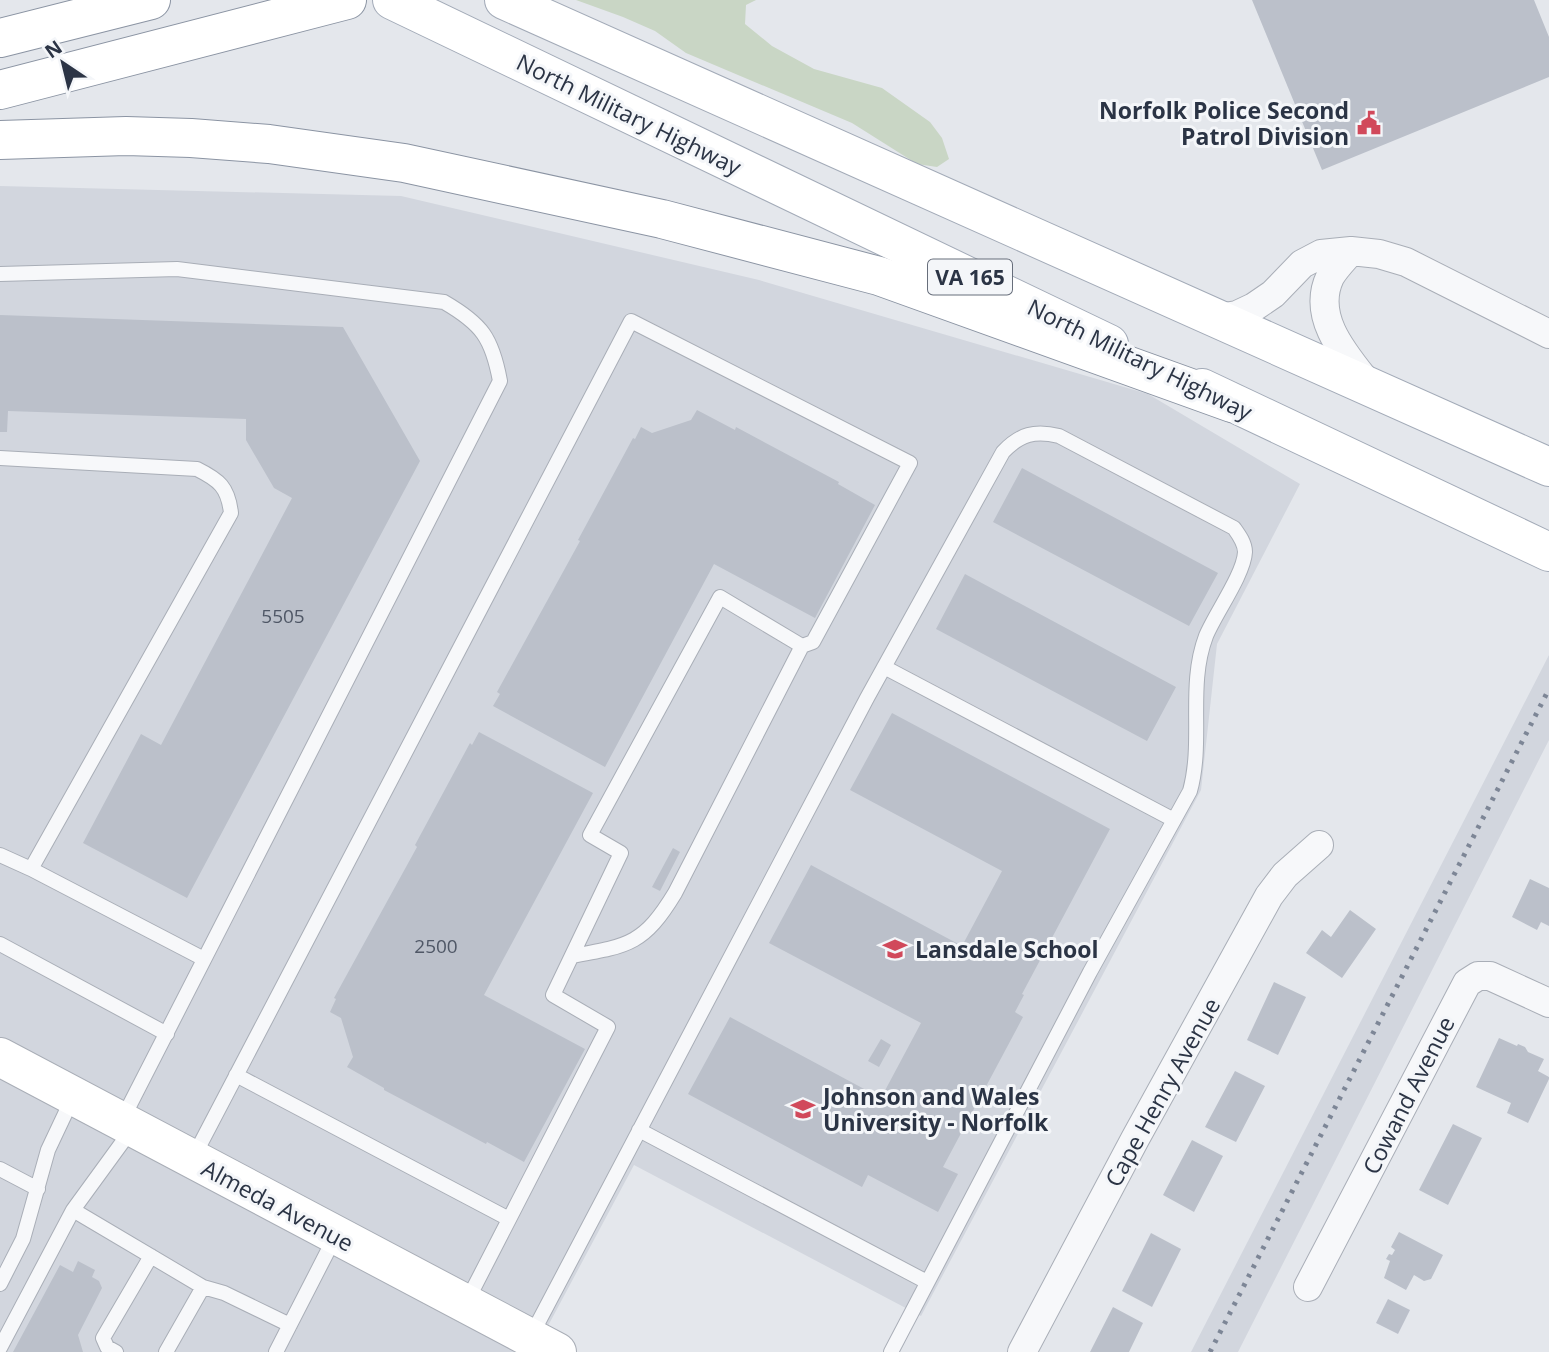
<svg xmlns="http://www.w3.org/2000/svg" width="1549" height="1352" viewBox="0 0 1549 1352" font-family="'Open Sans',sans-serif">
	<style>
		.built { fill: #d2d6de }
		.green { fill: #c9d6c5 }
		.building { fill: #bbc0ca }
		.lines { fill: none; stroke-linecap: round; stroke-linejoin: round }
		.lane-casing { stroke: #a9aeb7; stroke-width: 16 }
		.street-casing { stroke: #a9aeb7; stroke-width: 30 }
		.secondary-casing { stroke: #a9aeb7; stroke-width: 40 }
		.primary-casing { stroke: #a3abb8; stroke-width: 40 }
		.highway-casing { stroke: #8b94a3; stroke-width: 40 }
		.lane { stroke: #f7f8fa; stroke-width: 14 }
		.street { stroke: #f7f8fa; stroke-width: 28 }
		.secondary { stroke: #fff; stroke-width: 38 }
		.primary { stroke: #fff; stroke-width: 38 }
		.highway { stroke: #fff; stroke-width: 38 }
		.rail { stroke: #7d8696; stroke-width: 5; stroke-dasharray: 3.5 7; stroke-linecap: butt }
		.labels { text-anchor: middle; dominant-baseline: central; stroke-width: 6; stroke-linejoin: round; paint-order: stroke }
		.number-label { font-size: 19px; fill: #4f5766 }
		.shield { fill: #f4f6f9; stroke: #676e7b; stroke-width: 2 }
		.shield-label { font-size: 21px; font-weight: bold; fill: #2b3445 }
		.poi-label { font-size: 23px; font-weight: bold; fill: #2b3445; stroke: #f4f6f9; text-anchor: start }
		.street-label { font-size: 23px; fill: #2b3445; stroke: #f4f6f9 }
	</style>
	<rect width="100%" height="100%" fill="#e4e7ec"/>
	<path class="built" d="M 0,186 L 401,196 L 759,280 L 1148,394 L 1300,484 L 1217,644 L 1201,790 L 921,1316 L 634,1165 L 534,1352 L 0,1352 Z
		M 1549,655 L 1549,740 L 1238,1352 L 1191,1352 Z"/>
	<path class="green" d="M 576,0 L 756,0 L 746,5 L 745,24 L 772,46 L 814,69 L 882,88 L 930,122 L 942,138 L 949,159 L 937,167 L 917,164 L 852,123 L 686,53 L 655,31 L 623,17 Z"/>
	<path class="building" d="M 1252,0 L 1534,0 L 1549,37 L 1549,77 L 1322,170 Z
		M 0,315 L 343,327 L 420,461 L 187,898 L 83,843 L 141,734 L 161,745 L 292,498 L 274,488 L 246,440 L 246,419 L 8,411 L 7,432 L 0,432 Z
		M 697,410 L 735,430 L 736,427 L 839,482 L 838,484 L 875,505 L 815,618 L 714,564 L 605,767 L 493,706 L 500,694 L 497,692 L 580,541 L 578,540 L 633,438 L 635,439 L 641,427 L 652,433 L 691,420 Z
		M 1022,468 L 1218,573 L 1189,626 L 993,522 Z
		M 965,574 L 1176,687 L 1147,741 L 936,629 Z
		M 892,713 L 1110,829 L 1022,994 L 1024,995 L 1015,1012 L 1023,1017 L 943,1167 L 958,1174 L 938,1212 L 868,1175 L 862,1187 L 688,1094 L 730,1017 L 881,1098 L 921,1023 L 769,943 L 811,865 L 962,946 L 1002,871 L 850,790 Z
		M 479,732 L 593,793 L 484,995 L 585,1049 L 524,1162 L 487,1142 L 486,1144 L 384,1090 L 384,1088 L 347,1067 L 353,1057 L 341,1018 L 330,1012 L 336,999 L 334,998 L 417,847 L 415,845 L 470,743 L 472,745 Z
		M 673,848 L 680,852 L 660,891 L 652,887 Z
		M 1530,879 L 1549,888 L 1549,926 L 1541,922 L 1537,930 L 1512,917 Z
		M 1350,910 L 1376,929 L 1342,978 L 1306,953 L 1322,930 L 1331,937 Z
		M 1274,982 L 1306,997 L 1278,1055 L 1247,1040 Z
		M 1499,1038 L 1517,1046 L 1518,1044 L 1525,1047 L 1528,1052 L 1544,1059 L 1538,1071 L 1549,1077 L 1549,1079 L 1528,1123 L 1507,1113 L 1511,1103 L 1476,1087 Z
		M 881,1039 L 891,1045 L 879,1067 L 868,1061 Z
		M 1235,1071 L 1265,1086 L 1236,1142 L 1205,1127 Z
		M 1453,1124 L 1482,1138 L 1448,1205 L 1419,1190 Z
		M 1192,1140 L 1223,1156 L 1194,1212 L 1163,1195 Z
		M 1399,1232 L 1443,1255 L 1431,1279 L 1424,1281 L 1414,1275 L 1406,1290 L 1384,1278 L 1390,1261 L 1386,1259 L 1389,1254 L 1392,1255 L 1395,1250 L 1391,1247 Z
		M 1151,1233 L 1181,1249 L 1152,1307 L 1122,1291 Z
		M 78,1261 L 95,1270 L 92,1277 L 99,1281 L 102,1288 L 78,1335 L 83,1352 L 13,1352 L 60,1265 L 73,1272 Z
		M 1388,1299 L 1410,1310 L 1398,1334 L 1376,1323 Z
		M 1113,1307 L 1143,1323 L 1129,1352 L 1090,1352 Z"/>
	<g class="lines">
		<g class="lane-casing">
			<path id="lane" d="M 0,274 L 177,269 L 444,302 C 482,324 492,338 500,381 L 122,1120
				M 0,458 L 197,469 C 219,480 228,487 231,513 L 31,869 L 0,855
				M 884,667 L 1174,820
				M 31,869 L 204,959
				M 0,944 L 167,1034
				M 572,956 C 629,946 644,944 675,893 L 802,646
				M 236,1075 L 509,1219
				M 639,1130 L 927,1282
				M 193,1158 L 631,321 L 910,463 L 813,642 L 802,646 L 720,597 L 590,835 L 621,853 L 553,995 L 608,1027 L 466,1303
				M 0,1169 L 38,1189
				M 73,1210 L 203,1287 L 166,1352
				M 0,1284 L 23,1239 L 48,1150 L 73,1097
				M 203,1287 L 224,1293 L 290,1325
				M 531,1336 L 867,698 L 1003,452 C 1020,434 1035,430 1059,436 L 1234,528 C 1239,535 1245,543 1245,552 C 1244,574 1215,614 1206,636 C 1187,686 1204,740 1190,791 L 1090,972 L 891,1352
				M 0,1348 L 73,1210 L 132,1129
				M 116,1352 L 107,1347 L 103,1338 L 151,1256
				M 276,1352 L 336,1235"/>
		</g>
		<g class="street-casing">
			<path id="street" d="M 1351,251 C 1344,259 1335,268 1330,277 C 1311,317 1345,355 1368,384
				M 1218,318 L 1237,315 L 1254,307 L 1273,294 L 1302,264 L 1321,254 L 1351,251 L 1379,254 L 1406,262 L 1549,334
				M 1308,1287 L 1467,983 L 1478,976 L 1490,976 L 1549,1003
				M 1022,1352 L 1135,1139 L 1269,896 L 1285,875 L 1319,845"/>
		</g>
		<g class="secondary-casing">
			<path id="secondary" d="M 0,1057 L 557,1352"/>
		</g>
		<g class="primary-casing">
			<path id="primary" d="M 392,0 L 1109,344
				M 504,0 L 1549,467
				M 1202,388 L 1549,552"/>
		</g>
		<g class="highway-casing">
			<path id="highway" d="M 0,38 L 151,0
				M 0,90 L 347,0
				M 0,140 L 126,136 L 191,138 L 269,144 L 404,163 L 662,219 L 879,276 L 1232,403"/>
		</g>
		<use href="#lane" class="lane"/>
		<use href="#street" class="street"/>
		<use href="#secondary" class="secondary"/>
		<use href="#primary" class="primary"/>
		<use href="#highway" class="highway"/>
		<path class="rail" d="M 1210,1352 L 1549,689"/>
	</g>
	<defs>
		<g id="civic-bare" transform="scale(1.89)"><path d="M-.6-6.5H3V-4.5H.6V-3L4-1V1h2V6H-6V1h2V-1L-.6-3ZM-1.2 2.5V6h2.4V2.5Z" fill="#d1495b" stroke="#f4f6f9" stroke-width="2.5" paint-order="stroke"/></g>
		<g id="school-bare" transform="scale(1.89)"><path d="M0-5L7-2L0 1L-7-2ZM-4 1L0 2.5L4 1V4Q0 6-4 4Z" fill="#d1495b" stroke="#f4f6f9" stroke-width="2.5" paint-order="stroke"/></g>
	</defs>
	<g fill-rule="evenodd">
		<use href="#civic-bare" x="1369" y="123"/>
		<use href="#school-bare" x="895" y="949"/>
		<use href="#school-bare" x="803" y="1109"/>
	</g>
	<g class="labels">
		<g class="number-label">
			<text x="283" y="616">5505</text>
			<text x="436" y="946">2500</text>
		</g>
		<rect class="shield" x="928" y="259.5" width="84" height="35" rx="5"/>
		<g class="shield-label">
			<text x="970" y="277">VA 165</text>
		</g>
		<g class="poi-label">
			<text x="1349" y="110" text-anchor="end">Norfolk Police Second<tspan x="1349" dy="26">Patrol Division</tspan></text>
			<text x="915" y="949">Lansdale School</text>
			<text x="823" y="1096">Johnson and Wales<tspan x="823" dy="26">University - Norfolk</tspan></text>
		</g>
		<g class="street-label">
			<text transform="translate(629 114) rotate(26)">North Military Highway</text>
			<text transform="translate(1140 359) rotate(26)">North Military Highway</text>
			<text transform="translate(1162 1092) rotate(-61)">Cape Henry Avenue</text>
			<text transform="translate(1408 1095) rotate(-63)">Cowand Avenue</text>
			<text transform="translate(278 1205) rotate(28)">Almeda Avenue</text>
		</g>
	</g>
	<g transform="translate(63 63) rotate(325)" stroke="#f4f6f9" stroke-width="5" paint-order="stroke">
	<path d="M0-5L12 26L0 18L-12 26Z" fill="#2b3445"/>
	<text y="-10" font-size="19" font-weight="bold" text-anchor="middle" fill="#2b3445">N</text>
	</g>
</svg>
